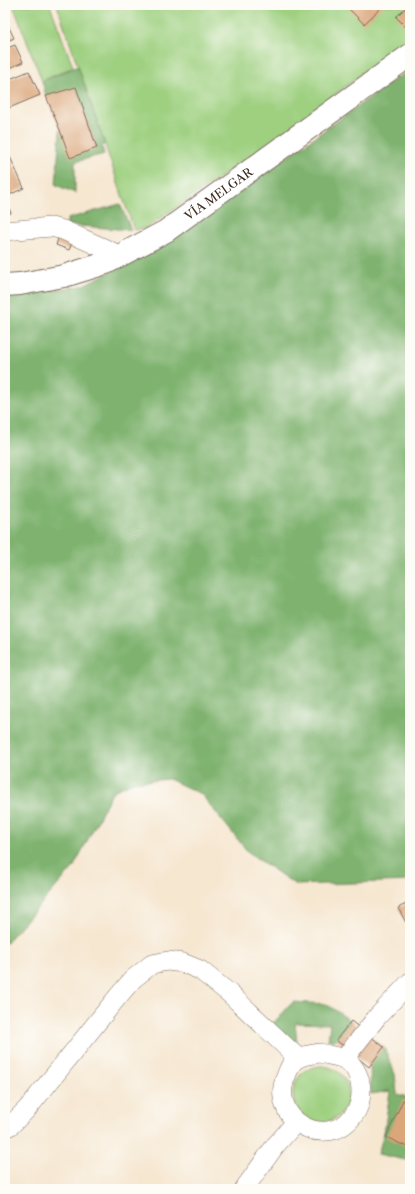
<svg xmlns="http://www.w3.org/2000/svg" width="415" height="1194" viewBox="0 0 415 1194" font-family="'Libre Caslon Text',serif">
	<style>
		.green { fill: #9ed080; stroke: #6c7d4f }
		.forest { fill: #7eb26e; stroke: #5c6e46 }
		.building { fill: #dba67a }
		.lines { fill: none; stroke-linecap: round; stroke-linejoin: round }
		.street-casing { stroke: #7c6c5d; stroke-width: 20 }
		.primary-casing { stroke: #7c6c5d; stroke-width: 24 }
		.street { stroke: #fff; stroke-width: 19 }
		.primary { stroke: #fff; stroke-width: 22 }
		.labels { text-anchor: middle; dominant-baseline: central; stroke-width: 3; stroke-linejoin: round; paint-order: stroke }
		.street-label { font-size: 12px; fill: #3b2a1e; stroke: #fdfcf7 }
	</style>
	<rect width="100%" height="100%" fill="#fdfcf7"/>
	<filter id="ink" filterUnits="userSpaceOnUse"><feTurbulence type="fractalNoise" baseFrequency=".025" numOctaves="2"/><feDisplacementMap in="SourceGraphic" scale="8" xChannelSelector="R" yChannelSelector="G"/><feConvolveMatrix kernelMatrix="1 2 1 2 8 2 1 2 1" color-interpolation-filters="sRGB"/></filter>
	<filter id="wash" filterUnits="userSpaceOnUse"><feTurbulence type="fractalNoise" baseFrequency=".012" numOctaves="4" result="noise"/><feDisplacementMap in="SourceGraphic" scale="16" xChannelSelector="R" yChannelSelector="G"/><feGaussianBlur stdDeviation="0.9" result="paint"/><feColorMatrix in="noise" values="0 0 0 0 0 0 0 0 0 0 0 0 0 0 0 0 0 1.4 0 .05"/><feComposite in="paint" operator="in"/></filter>
	<g filter="url(#wash)">
		<rect width="100%" height="100%" fill="#f6e7d1"/>
		<path class="green" d="M 13,5 L 50,5 L 73,67 L 42,81 Z
			M 57,5 L 410,5 L 410,38 L 272,142 L 146,228 L 134,230 Z
			M293 1094a28 28 0 1 1 56 0a28 28 0 1 1-56 0Z"/>
		<path class="forest" d="M 78,66 L 105,144 L 102,146 L 104,154 L 75,162 L 75,193 L 56,185 L 60,130 L 97,147 L 76,88 L 46,96 L 42,81 Z
			M 410,69 L 410,881 L 296,885 L 248,852 L 201,794 L 169,779 L 133,782 L 113,791 L 73,868 L 5,944 L 5,297 L 81,286 L 158,249 Z
			M 120,204 L 131,230 L 67,225 L 67,219 Z
			M 293,1002 L 326,1004 L 351,1021 L 336,1040 L 328,1040 L 330,1024 L 295,1023 L 297,1043 L 287,1046 L 268,1029 Z
			M 384,1047 L 395,1074 L 397,1094 L 410,1098 L 410,1161 L 378,1154 L 384,1133 L 390,1091 L 371,1094 L 370,1065 Z"/>
		<g id="blocks">
			<path class="building" d="M 347,5 L 384,5 L 364,24 L 346,6 Z
				M 408,5 L 410,5 L 410,31 L 396,17 Z
				M 5,19 L 14,38 L 5,42 Z
				M 15,45 L 23,62 L 5,70 L 5,49 Z
				M 29,71 L 40,95 L 9,108 L 5,99 L 5,81 Z
				M 76,87 L 97,148 L 70,158 L 60,130 L 46,96 Z
				M 10,157 L 24,188 L 5,197 L 5,159 Z
				M 5,200 L 11,213 L 5,216 Z
				M 59,236 L 73,241 L 69,250 L 56,245 Z
				M 410,902 L 410,930 L 398,908 Z
				M 351,1021 L 384,1047 L 369,1067 L 336,1040 Z
				M 403,1100 L 410,1103 L 410,1139 L 407,1147 L 386,1137 Z"/>
		</g>
	</g>
	<g filter="url(#ink)">
		<use href="#blocks" fill-opacity="0" stroke="#7c6c5d" stroke-width="1"/>
		<g class="lines">
			<g class="street-casing">
				<path id="street" d="M 5,231 L 51,227 L 63,230 L 119,255
					M 320,1053 C 327,1055 337,1056 344,1059 C 363,1069 366,1100 353,1116 C 326,1152 266,1119 287,1074 C 289,1068 293,1060 299,1058 C 305,1055 313,1054 320,1053 Z
					M 344,1059 L 377,1017 L 410,982
					M 5,1128 L 11,1125 L 28,1108 L 120,994 L 133,979 L 152,964 L 168,961 L 183,963 L 200,970 L 229,993 L 298,1058
					M 244,1189 L 275,1146 L 296,1122"/>
			</g>
			<g class="primary-casing">
				<g id="primary">
					<path id="s1" d="M 5,285 L 20,284 L 64,276 L 106,263 L 166,231 L 410,55"/>
				</g>
			</g>
			<use href="#street" class="street"/>
			<use href="#primary" class="primary"/>
		</g>
	</g>
	<g class="labels">
		<g class="street-label">
			<text stroke="none"><textPath href="#s1" startOffset="236">VÍA MELGAR</textPath></text>
		</g>
	</g>
	<rect width="415" height="1194" fill="none" stroke="#fdfcf7" stroke-width="20"/>
</svg>
